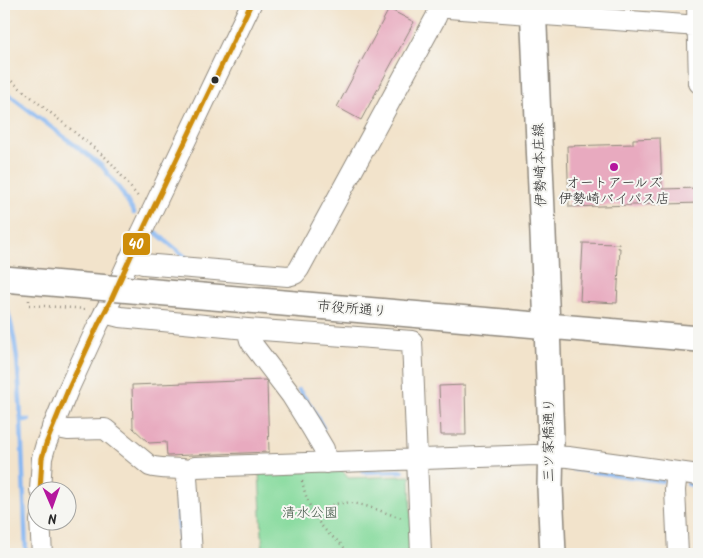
<svg xmlns="http://www.w3.org/2000/svg" width="703" height="558" viewBox="0 0 703 558" font-family="Kalam,'Klee One',sans-serif">
	<style>
		.green { fill: #85da9c; stroke: #588264 }
		.lines { fill: none; stroke-linecap: round; stroke-linejoin: round }
		.stream { stroke: #87b7f2; stroke-width: 4.5 }
		.building { fill: #e8aabf }
		.minor-casing { stroke: #8e877b; stroke-width: 22 }
		.major-casing { stroke: #8e877b; stroke-width: 28 }
		.path { stroke: #8e877b; stroke-width: 2.5; stroke-dasharray: 1 4; stroke-linecap: butt }
		.minor { stroke: #fff; stroke-width: 20 }
		.major { stroke: #fff; stroke-width: 25 }
		.major-bridge-casing { stroke: #8e877b; stroke-width: 28; stroke-linecap: butt }
		.major-bridge { stroke: #fff; stroke-width: 25 }
		.bus-1-casing { stroke: #f6f6f2; stroke-width: 9 }
		.bus-1 { stroke: #ce8d09; stroke-width: 5 }
		.bus-dot { fill: #2b2b2b; stroke: #f6f6f2; stroke-width: 2 }
		.poi-dot { fill: #b5179e; stroke: #f6f6f2; stroke-width: 2 }
		.labels { text-anchor: middle; dominant-baseline: central; stroke-width: 4; stroke-linejoin: round; paint-order: stroke }
		.street-label { font-size: 14px; fill: #2b2b2b; stroke: #f6f6f2 }
		.poi-label { font-size: 14px; fill: #2b2b2b; stroke: #f6f6f2 }
		.park-label { font-size: 14px; fill: #425747; stroke: #f6f6f2 }
		.line-badge { stroke: #f6f6f2; stroke-width: 2 }
		.badge-label { font-size: 14px; text-anchor: middle; font-weight: bold; fill: #fff }
	</style>
	<rect width="100%" height="100%" fill="#f6f6f2"/>
	<filter id="ink" filterUnits="userSpaceOnUse"><feTurbulence type="fractalNoise" baseFrequency=".02" numOctaves="2"/><feDisplacementMap in="SourceGraphic" scale="10" xChannelSelector="R" yChannelSelector="G"/><feConvolveMatrix kernelMatrix="1 2 1 2 8 2 1 2 1" color-interpolation-filters="sRGB"/></filter>
	<filter id="wash" filterUnits="userSpaceOnUse"><feTurbulence type="fractalNoise" baseFrequency=".0096" numOctaves="4" result="noise"/><feDisplacementMap in="SourceGraphic" scale="20" xChannelSelector="R" yChannelSelector="G"/><feGaussianBlur stdDeviation="1.12" result="paint"/><feColorMatrix in="noise" values="0 0 0 0 0 0 0 0 0 0 0 0 0 0 0 0 0 1.4 0 .05"/><feComposite in="paint" operator="in"/></filter>
	<g filter="url(#wash)">
		<rect width="100%" height="100%" fill="#f2e3cb"/>
		<path class="green" d="M 342,470 L 348,478 L 410,476 L 412,554 L 263,554 L 259,472 Z"/>
		<g class="lines">
			<path class="stream" d="M 4,91 L 102,166 L 121,191 L 134,213
				M 154,231 L 189,260
				M 4,300 C 18,338 19,381 21,420 L 29,420
				M 299,390 L 311,406 L 323,428
				M 21,420 L 26,554
				M 490,467 L 529,466
				M 573,469 L 662,481
				M 363,472 L 403,471
				M 177,476 L 180,554
				M 688,484 L 699,486"/>
		</g>
		<g id="blocks">
			<path class="building" d="M 389,9 L 414,22 L 361,120 L 337,107 Z
				M 660,138 L 662,189 L 699,188 L 699,203 L 569,207 L 567,146 L 633,144 L 633,139 Z
				M 583,243 L 619,244 L 618,248 L 620,248 L 617,303 L 580,301 Z
				M 265,380 L 267,382 L 269,452 L 167,456 L 166,442 L 149,443 L 133,428 L 132,385 Z
				M 465,385 L 466,435 L 441,435 L 439,386 Z"/>
		</g>
	</g>
	<g filter="url(#ink)">
		<use href="#blocks" fill-opacity="0" stroke="#8e877b" stroke-width="1"/>
		<g class="lines">
			<g class="minor-casing">
				<path id="minor" d="M 436,4 L 440,6 L 448,8 L 699,26
					M 697,4 L 699,83
					M 129,259 L 143,264 L 288,276 L 295,274 L 299,269 L 436,17 L 440,6
					M 104,313 L 120,317 L 247,329 L 412,341 L 421,554
					M 247,329 L 250,340 L 253,345 L 291,395 L 311,427 L 324,449 L 326,463
					M 52,427 L 68,430 L 105,429 L 150,466 C 162,470 177,467 189,470
					M 677,472 L 675,490 L 678,554
					M 40,490 L 42,458 L 46,444 L 68,390 L 98,325 L 111,300 L 140,236 L 251,4
					M 40,520 L 42,554
					M 192,554 L 187,477 L 189,470 L 195,467 L 534,455 L 568,457 L 699,475"/>
			</g>
			<g class="major-casing">
				<path id="major" d="M 533,4 L 547,326 L 551,438 L 550,487 L 553,554
					M 260,301 L 699,339"/>
			</g>
			<path class="path" d="M 4,75 L 105,157 L 114,166 L 139,198
				M 29,300 L 29,305 L 88,309
				M 302,481 C 306,500 314,520 329,534 C 337,541 343,544 348,554
				M 316,517 C 321,513 326,508 332,505 C 355,497 381,513 403,518"/>
			<use href="#minor" class="minor"/>
			<use href="#major" class="major"/>
			<g class="major-bridge-casing">
				<path id="major-bridge" d="M 4,279 L 260,301"/>
			</g>
			<use href="#major-bridge" class="major-bridge"/>
			<g class="bus-1-casing">
				<path id="bus-1" d="M 40,490 L 42,458 L 46,444 L 68,390 L 98,325 L 111,300 L 140,236 L 251,4"/>
			</g>
			<use href="#bus-1" class="bus-1"/>
		</g>
	</g>
	<circle class="bus-dot" cx="215" cy="80" r="4.5"/>
	<circle class="poi-dot" cx="614" cy="167" r="5"/>
	<g class="labels">
		<g class="street-label">
			<text transform="translate(540 165) rotate(-92)">伊勢崎本庄線</text>
			<text transform="translate(352 309) rotate(5)">市役所通り</text>
			<text transform="translate(549 440) rotate(-90)">三ツ家橋通り</text>
		</g>
		<g class="poi-label">
			<text x="614" y="183">オートアールズ<tspan x="614" dy="16">伊勢崎バイパス店</tspan></text>
		</g>
		<g class="park-label">
			<text x="310" y="513">清水公園</text>
		</g>
	</g>
	<rect class="line-badge" x="122" y="232" width="29" height="24" rx="5" fill="#ce8d09"/>
	<g class="badge-label">
		<text x="136" y="249">40</text>
	</g>
	<rect width="703" height="558" fill="none" stroke="#f6f6f2" stroke-width="20"/>
	<g transform="translate(52 506) rotate(178)"><circle r="24" fill="#f6f6f2" stroke="#a5a5a2"/>
	<path d="M0-4L9 19L0 12L-9 19Z" fill="#b5179e"/>
	<text y="-8" font-size="14" font-weight="bold" text-anchor="middle" fill="#2b2b2b">N</text>
	</g>
</svg>
